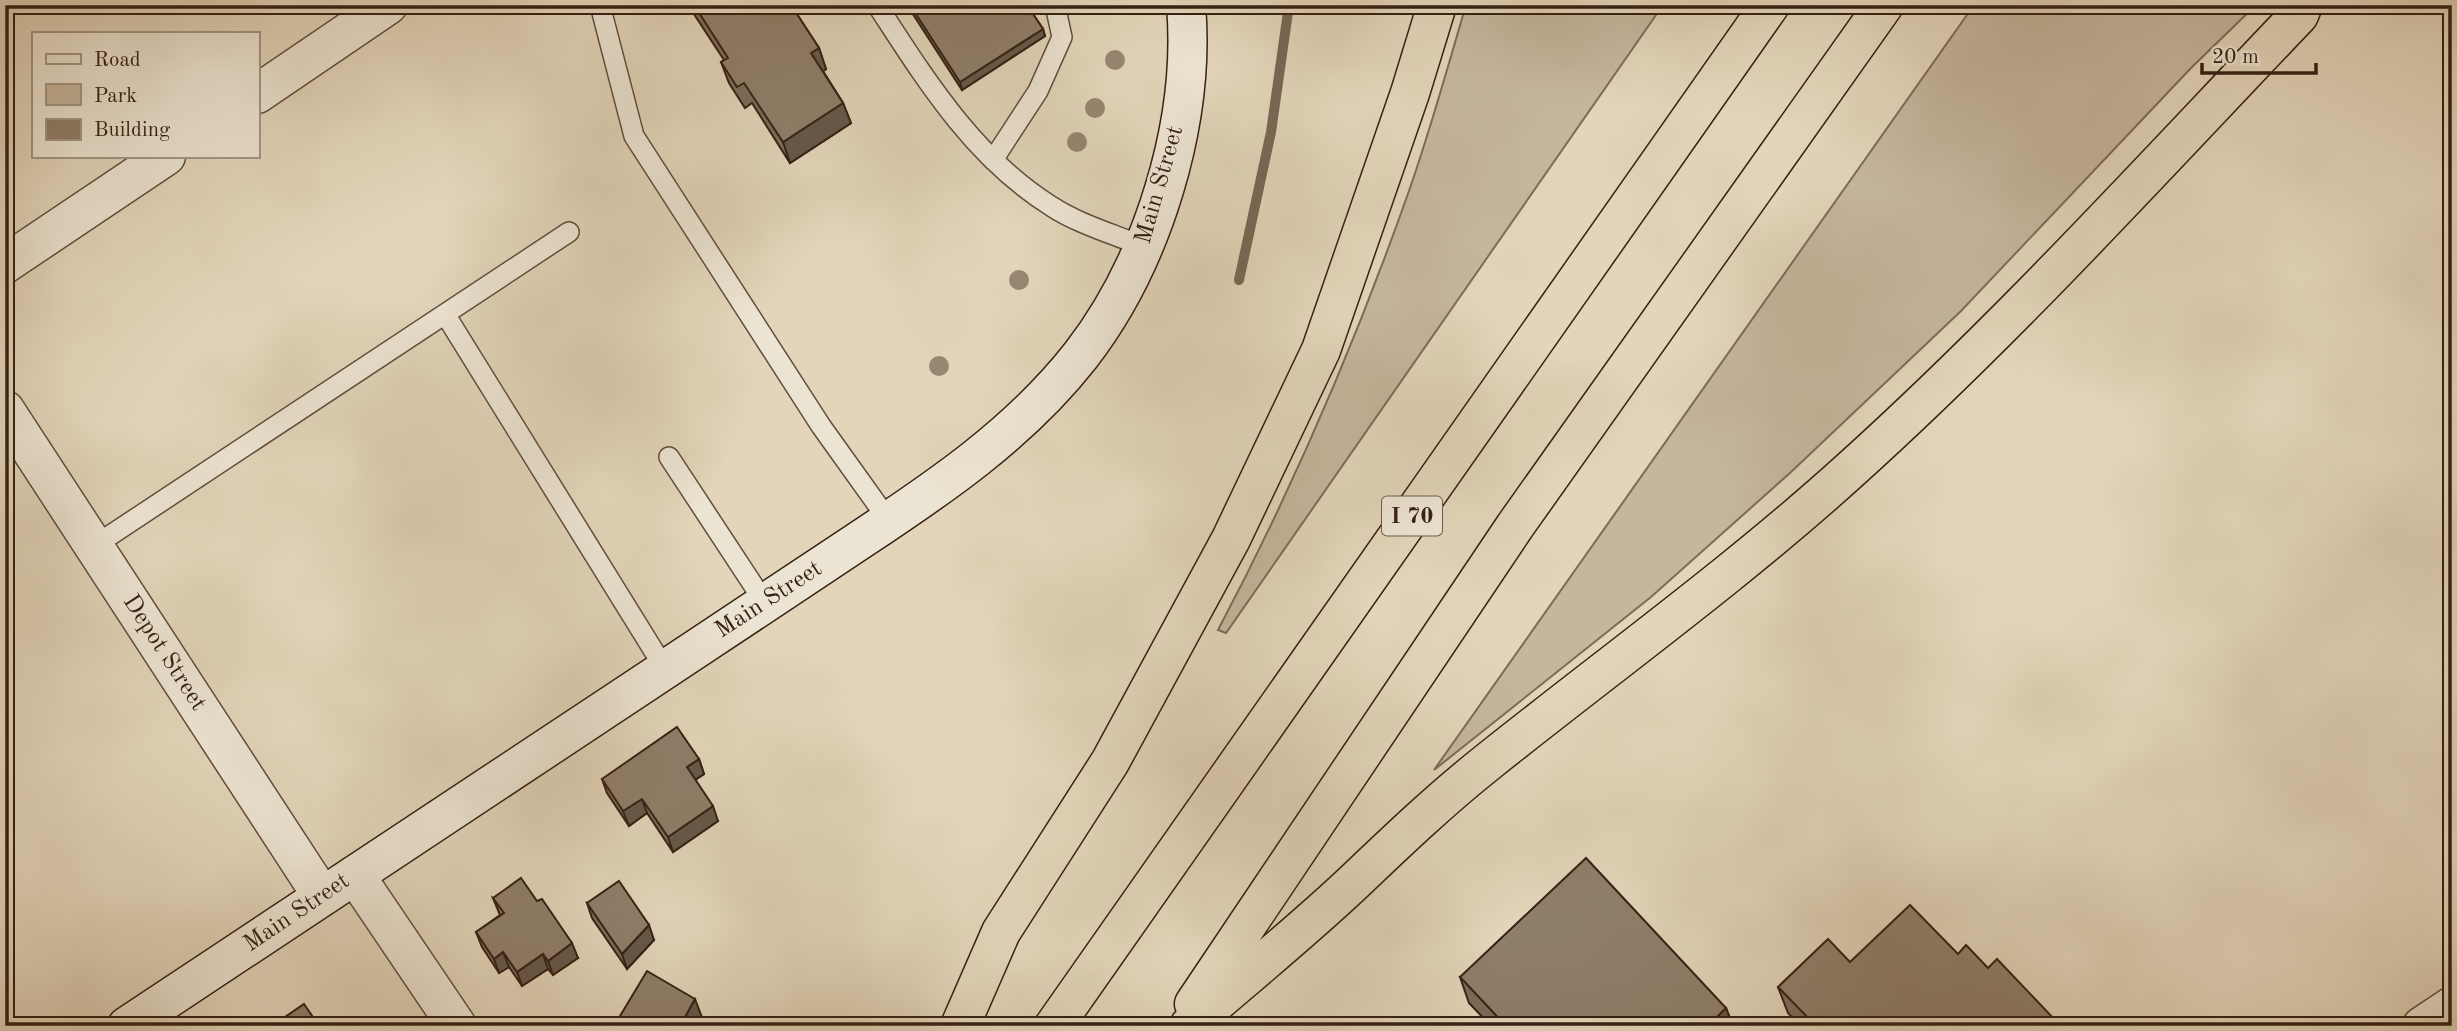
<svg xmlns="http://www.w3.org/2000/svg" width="2457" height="1031" viewBox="0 0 2457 1031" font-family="'Old Standard TT',serif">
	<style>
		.green { fill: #c5b69e; stroke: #7d6b58; stroke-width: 2 }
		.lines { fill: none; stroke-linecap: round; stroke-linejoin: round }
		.stream { stroke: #796755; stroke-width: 10 }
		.lane-casing { stroke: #604d3d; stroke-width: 22 }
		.street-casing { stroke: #604d3d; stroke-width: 41 }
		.secondary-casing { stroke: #352013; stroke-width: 41 }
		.highway-casing { stroke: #352013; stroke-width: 41 }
		.lane { stroke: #ece4d2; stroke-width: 19 }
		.street { stroke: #ece4d2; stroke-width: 38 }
		.secondary { stroke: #ece4d2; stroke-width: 38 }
		.highway { stroke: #e2d5ba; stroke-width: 38 }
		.tree { fill: #978671 }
		.wall { fill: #7b6c5b; stroke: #352013; stroke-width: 2 }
		.shaded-wall { fill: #64584a; stroke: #352013; stroke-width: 2 }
		.building { fill: #8f7e6a; stroke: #352013; stroke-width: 2 }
		.labels { text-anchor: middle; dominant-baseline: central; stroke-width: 5; stroke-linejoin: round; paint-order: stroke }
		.shield { fill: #ece4d2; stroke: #6c5b4c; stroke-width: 2 }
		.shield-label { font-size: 23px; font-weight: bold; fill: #352013 }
		.street-label { font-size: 24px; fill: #352013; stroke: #ece4d2 }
	</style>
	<rect width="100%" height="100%" fill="#e2d5ba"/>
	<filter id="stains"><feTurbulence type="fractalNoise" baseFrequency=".00286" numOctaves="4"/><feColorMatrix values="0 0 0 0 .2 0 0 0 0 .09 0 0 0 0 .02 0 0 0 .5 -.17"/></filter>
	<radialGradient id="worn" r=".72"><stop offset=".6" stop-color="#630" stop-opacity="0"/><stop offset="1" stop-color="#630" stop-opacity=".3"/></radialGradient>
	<path class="green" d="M 1466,5 L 1663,5 L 1226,633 L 1218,630 C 1293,488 1357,339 1410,188 C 1431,128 1448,66 1466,5 Z
		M 1974,5 L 2256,5 L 2191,68 L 1961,311 L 1790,473 L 1651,597 L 1434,770 Z"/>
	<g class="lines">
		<path class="stream" d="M 1239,280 L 1271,132 L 1289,5"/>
		<g class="lane-casing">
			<path id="lane" d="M 600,5 L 634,136 L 821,426 L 889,521
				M 877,5 C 926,80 973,157 1051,206 C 1078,224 1114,234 1144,247
				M 993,160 L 1038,91 L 1062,37 L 1055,5
				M 445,314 L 665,669
				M 669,457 L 765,603
				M 94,546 L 569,232"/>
		</g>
		<g class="street-casing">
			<path id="street" d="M 257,94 L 388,5
				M 5,264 L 166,156
				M 5,410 L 322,896
				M 355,875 L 457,1026
				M 2422,1026 L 2452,1006"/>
		</g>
		<g class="secondary-casing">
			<path id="secondary" d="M 127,1026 C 319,899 510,771 702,645 C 753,611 805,577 857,542 C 939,488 1020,433 1081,355 C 1153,262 1196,122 1186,5"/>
		</g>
		<g class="highway-casing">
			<path id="highway" d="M 1194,1004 L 1515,526 L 1884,5
				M 960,1026 L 1001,932 L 1110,762 L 1231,539 L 1321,350 L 1410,93 L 1437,5
				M 1054,1026 L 1770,5
				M 1189,1026 C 1244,978 1301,932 1354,882 C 1398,840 1441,799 1489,761 C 1609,665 1734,575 1848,472 C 2007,329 2151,170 2299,15 L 2303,5"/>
		</g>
		<use href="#lane" class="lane"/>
		<use href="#street" class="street"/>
		<use href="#secondary" class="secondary"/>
		<use href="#highway" class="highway"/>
	</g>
	<g class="tree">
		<circle cx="1115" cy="60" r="10"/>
		<circle cx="1095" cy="108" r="10"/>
		<circle cx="1077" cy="142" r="10"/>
		<circle cx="1019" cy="280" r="10"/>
		<circle cx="939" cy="366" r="10"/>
	</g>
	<path class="wall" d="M 688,5 L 791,5 L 819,48 L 826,69 L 823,71 L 843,103 L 851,123 L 790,163 L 752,103 L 745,108 L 729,83 L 721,62 L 724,60 Z
		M 907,5 L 1027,5 L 1043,29 L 1045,36 L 962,90 Z
		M 699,759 L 704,774 L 695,780 L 718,821 L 673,852 L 647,813 L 629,826 L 607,793 L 602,779 Z
		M 493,898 L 578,958 L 553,975 L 548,969 L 522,986 L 509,967 L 499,973 L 482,947 L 476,932 L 500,915 Z
		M 587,903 L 654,940 L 627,969 L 592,918 Z
		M 1850,962 L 1988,968 L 2056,1021 L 2058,1026 L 1800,1026 L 1788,1013 L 1778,987 Z
		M 1460,977 L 1726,1008 L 1733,1026 L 1491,1026 L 1469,1003 Z"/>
	<path class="shaded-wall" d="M 1043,29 L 1045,36 L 962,90 L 960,82 Z
		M 819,48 L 826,69 L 819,74 L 811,53 Z
		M 843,103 L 851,123 L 790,163 L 783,142 Z
		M 699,759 L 704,774 L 692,782 L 687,767 Z
		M 642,799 L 647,813 L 629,826 L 623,811 Z
		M 713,806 L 718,821 L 673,852 L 668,837 Z
		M 649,925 L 654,940 L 627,969 L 622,954 Z
		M 572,943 L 578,958 L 553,975 L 548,961 Z
		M 503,952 L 509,967 L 499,973 L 494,959 Z
		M 543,954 L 548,969 L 522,986 L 517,972 Z
		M 695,999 L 703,1020 L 700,1026 L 680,1026 Z
		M 1726,1008 L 1733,1026 L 1708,1026 Z"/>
	<path class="building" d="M 694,5 L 791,5 L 819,48 L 811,53 L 843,103 L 783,142 L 744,83 L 737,87 L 721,62 L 728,58 Z
		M 910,5 L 1027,5 L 1043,29 L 960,82 Z
		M 677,727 L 699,759 L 687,767 L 713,806 L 668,837 L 642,799 L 623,811 L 602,779 Z
		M 1586,858 L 1726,1008 L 1708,1026 L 1506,1026 L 1460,977 Z
		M 521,878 L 537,901 L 542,899 L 572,943 L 548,961 L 543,954 L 517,972 L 503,952 L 494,959 L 476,932 L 504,913 L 493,898 Z
		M 619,881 L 649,925 L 622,954 L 587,903 Z
		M 1910,905 L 1958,954 L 1966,945 L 1988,968 L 1997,959 L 2056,1021 L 2051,1026 L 1816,1026 L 1778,987 L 1828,939 L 1850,962 Z
		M 647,971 L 695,999 L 680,1026 L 614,1026 Z
		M 304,1004 L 319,1026 L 272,1026 Z"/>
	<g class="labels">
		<rect class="shield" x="1382" y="496.5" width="60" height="39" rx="5"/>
		<g class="shield-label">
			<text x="1412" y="516">I 70</text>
		</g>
		<g class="street-label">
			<text transform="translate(1160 185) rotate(-74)">Main Street</text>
			<text transform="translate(769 600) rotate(-33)">Main Street</text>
			<text transform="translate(164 653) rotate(57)">Depot Street</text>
			<text transform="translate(297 913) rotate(-34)">Main Street</text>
		</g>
	</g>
	<rect width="2457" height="1031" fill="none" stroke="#e2d5ba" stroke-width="28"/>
	<rect x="7" y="7" width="2443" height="1017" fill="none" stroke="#352013" stroke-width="3.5"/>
	<rect x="14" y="14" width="2429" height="1003" fill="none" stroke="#352013" stroke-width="2"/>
	<rect x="32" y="32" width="228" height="126" fill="#ece4d2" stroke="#a39686" stroke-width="2"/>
	<rect x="46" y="54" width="35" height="10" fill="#ece4d2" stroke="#a39686" stroke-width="2"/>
	<text x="94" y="66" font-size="21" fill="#352013">Road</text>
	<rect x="46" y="84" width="35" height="21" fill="#c5b69e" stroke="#a39686" stroke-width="2"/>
	<text x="94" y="102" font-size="21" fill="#352013">Park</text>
	<rect x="46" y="119" width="35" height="21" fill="#8f7e6a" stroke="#a39686" stroke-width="2"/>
	<text x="94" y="136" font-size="21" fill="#352013">Building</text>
	<path d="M2202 63v10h114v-10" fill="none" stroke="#352013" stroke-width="3.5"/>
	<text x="2212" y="63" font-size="21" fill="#352013" stroke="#ece4d2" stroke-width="5" paint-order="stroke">20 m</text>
	<rect width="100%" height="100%" filter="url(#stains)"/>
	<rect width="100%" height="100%" fill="url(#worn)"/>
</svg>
